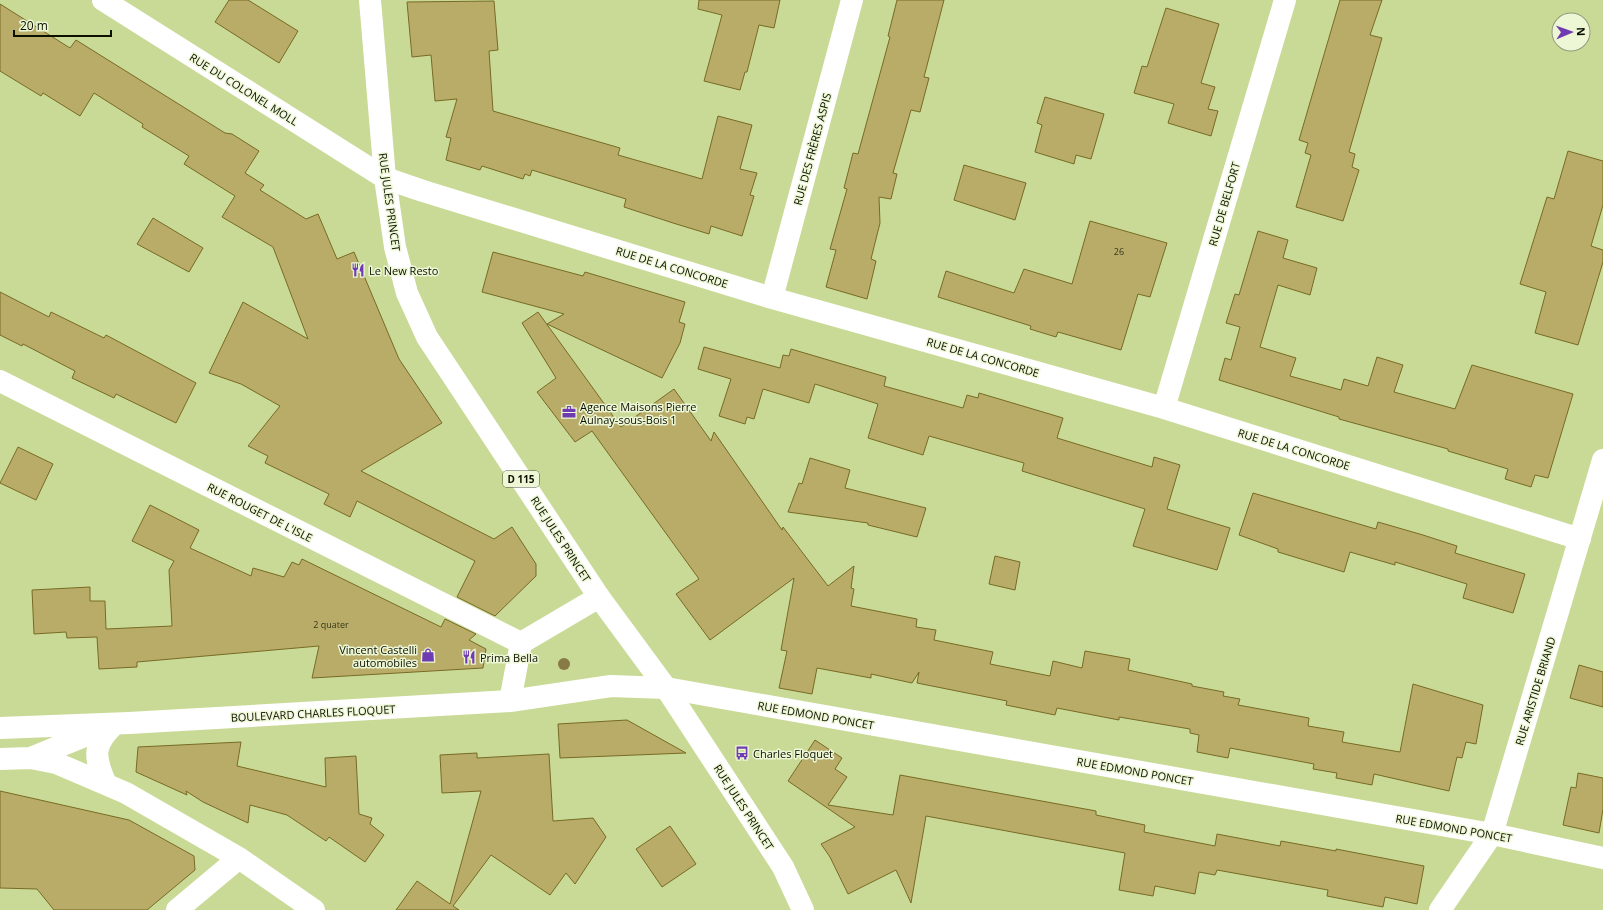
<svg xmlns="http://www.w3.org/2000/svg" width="1603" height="910" viewBox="0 0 1603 910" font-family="'Open Sans',sans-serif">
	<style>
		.building { fill: #b8ac68; stroke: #776b25 }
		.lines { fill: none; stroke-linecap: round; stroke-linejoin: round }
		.street { stroke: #fff; stroke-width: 22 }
		.primary { stroke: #fff; stroke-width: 22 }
		.tree { fill: #887a44 }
		.labels { text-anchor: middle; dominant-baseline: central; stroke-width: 3; stroke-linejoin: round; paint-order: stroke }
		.number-label { font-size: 9px; fill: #36371a }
		.shield { fill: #edf7d5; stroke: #4f5540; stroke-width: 1 }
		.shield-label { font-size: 10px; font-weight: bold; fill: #0b1000 }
		.street-label { font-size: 11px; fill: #0b1000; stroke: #edf7d5 }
		.poi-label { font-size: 11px; fill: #0b1000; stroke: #edf7d5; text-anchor: start }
	</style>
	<rect width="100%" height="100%" fill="#c9da96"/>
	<path class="building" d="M 229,0 L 248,0 L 298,31 L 279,63 L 215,22 Z
		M 699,0 L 780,0 L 774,28 L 759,25 L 747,72 L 745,72 L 740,90 L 704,81 L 722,15 L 698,9 Z
		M 897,0 L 944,0 L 924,77 L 929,78 L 920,112 L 911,110 L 893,173 L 897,174 L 891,199 L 879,197 L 880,223 L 871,259 L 876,261 L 867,299 L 826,287 L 836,250 L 830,249 L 847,189 L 844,188 L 853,153 L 858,154 L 890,37 L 888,36 Z
		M 1340,0 L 1382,0 L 1370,35 L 1382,38 L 1349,152 L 1355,154 L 1352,167 L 1359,170 L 1343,221 L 1296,207 L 1311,155 L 1305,153 L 1308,143 L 1299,140 Z
		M 494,1 L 498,50 L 489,51 L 493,111 L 620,148 L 618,155 L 702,179 L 718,116 L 752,125 L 740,169 L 757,173 L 750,195 L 754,196 L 742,236 L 711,226 L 709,234 L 673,223 L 624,207 L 626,199 L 532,170 L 530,176 L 525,174 L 523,179 L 482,166 L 480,170 L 446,160 L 451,138 L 446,137 L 457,99 L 435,101 L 431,55 L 412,57 L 407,2 Z
		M 0,4 L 70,48 L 76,40 L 225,133 L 232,134 L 259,151 L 245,173 L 264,185 L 260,190 L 306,219 L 318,214 L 337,259 L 354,252 L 399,359 L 442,423 L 361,471 L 494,539 L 512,527 L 536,564 L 536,576 L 495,616 L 457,597 L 475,561 L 357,501 L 350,517 L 324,504 L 329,494 L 265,463 L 268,456 L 248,446 L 280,406 L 241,384 L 209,373 L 243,302 L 308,339 L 273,247 L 222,217 L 235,196 L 184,164 L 189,156 L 142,127 L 143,124 L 94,93 L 80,116 L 43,93 L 41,96 L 0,71 Z
		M 1166,8 L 1219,24 L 1201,83 L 1215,87 L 1208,109 L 1218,111 L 1211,136 L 1168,123 L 1174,104 L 1134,93 L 1142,66 L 1147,67 Z
		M 1045,97 L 1104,114 L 1091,159 L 1076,155 L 1074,164 L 1035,152 L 1042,125 L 1037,123 Z
		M 1568,151 L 1603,161 L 1603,205 L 1591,246 L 1603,250 L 1603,262 L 1578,345 L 1535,333 L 1546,292 L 1520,284 L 1547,197 L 1554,199 Z
		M 964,165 L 1026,183 L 1015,220 L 954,200 Z
		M 153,218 L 203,248 L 189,272 L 137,244 Z
		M 1090,221 L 1167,243 L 1150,297 L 1138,294 L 1121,350 L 1058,332 L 1056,337 L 1030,329 L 1031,326 L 938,297 L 946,271 L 1014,293 L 1024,269 L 1072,284 Z
		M 1258,231 L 1288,240 L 1283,258 L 1317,268 L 1310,295 L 1278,285 L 1260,347 L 1296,358 L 1290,376 L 1341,390 L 1344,379 L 1368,386 L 1377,357 L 1403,365 L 1394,392 L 1455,409 L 1472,365 L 1573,394 L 1548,478 L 1535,475 L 1531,487 L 1505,479 L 1508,469 L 1448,451 L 1448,449 L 1339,419 L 1339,417 L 1219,380 L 1225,358 L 1231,360 L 1240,327 L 1226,323 L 1235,294 L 1239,295 Z
		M 493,252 L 583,276 L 585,272 L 685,302 L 679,322 L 685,324 L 680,343 L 662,378 L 547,324 L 564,314 L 482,292 Z
		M 0,292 L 49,317 L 51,312 L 104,338 L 106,335 L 196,383 L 176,423 L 116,394 L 114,398 L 72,378 L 75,371 L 23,344 L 22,346 L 0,335 Z
		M 538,312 L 621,427 L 674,389 L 711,441 L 714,432 L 782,530 L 783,527 L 828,586 L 854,566 L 851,588 L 854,589 L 851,606 L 917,619 L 916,627 L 936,630 L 934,640 L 993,652 L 990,664 L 1050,676 L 1053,661 L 1082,668 L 1085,651 L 1130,659 L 1128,670 L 1192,684 L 1192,686 L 1224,692 L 1223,696 L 1240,699 L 1238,705 L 1309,718 L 1308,726 L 1344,732 L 1342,742 L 1400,752 L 1413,684 L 1483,705 L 1476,744 L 1466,742 L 1462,758 L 1457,757 L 1449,791 L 1374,774 L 1372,785 L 1336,778 L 1337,773 L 1313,769 L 1314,764 L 1230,748 L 1228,758 L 1197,752 L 1199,735 L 1190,733 L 1190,729 L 1119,717 L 1119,720 L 1057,708 L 1055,715 L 1006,705 L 1007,701 L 917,683 L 919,672 L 912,683 L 871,674 L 871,678 L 817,668 L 812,694 L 779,688 L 787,651 L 781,650 L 794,578 L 710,640 L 676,594 L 699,579 L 592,431 L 575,442 L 537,392 L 556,378 L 522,323 Z
		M 704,347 L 780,368 L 783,355 L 789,356 L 791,349 L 886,377 L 884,386 L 963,408 L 967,395 L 978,398 L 979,393 L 1063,418 L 1057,438 L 1152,467 L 1154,457 L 1180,465 L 1167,509 L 1230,528 L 1217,570 L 1133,546 L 1145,509 L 1022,471 L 1024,463 L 929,436 L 923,455 L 868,438 L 878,404 L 815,384 L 809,403 L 763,389 L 754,419 L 747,417 L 745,424 L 719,416 L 731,379 L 698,369 Z
		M 18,447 L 53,464 L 36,500 L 0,483 Z
		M 810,458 L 850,470 L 845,488 L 926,508 L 917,537 L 868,525 L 868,523 L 788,512 L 799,483 L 802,484 Z
		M 1253,493 L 1376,529 L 1378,522 L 1423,535 L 1457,546 L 1455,553 L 1525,574 L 1513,613 L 1463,598 L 1467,584 L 1395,562 L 1395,565 L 1350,552 L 1344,572 L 1278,552 L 1278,549 L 1239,535 Z
		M 150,505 L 199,530 L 190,548 L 251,576 L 253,568 L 284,577 L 292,562 L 299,565 L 302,559 L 441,627 L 445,619 L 476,634 L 469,640 L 486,649 L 483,668 L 312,678 L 319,646 L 137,662 L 137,667 L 99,669 L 97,637 L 67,638 L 66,632 L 34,634 L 32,590 L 90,587 L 90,601 L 105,601 L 106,629 L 172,626 L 169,570 L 174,561 L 132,541 Z
		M 995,556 L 1020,562 L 1015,590 L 989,584 Z
		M 1579,665 L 1603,672 L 1603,707 L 1570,698 Z
		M 627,720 L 686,753 L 560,758 L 558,724 Z
		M 815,740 L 842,758 L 835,769 L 847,777 L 828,805 L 893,815 L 900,775 L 1096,811 L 1096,815 L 1145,825 L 1144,832 L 1215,846 L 1217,834 L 1280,846 L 1281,841 L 1336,851 L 1336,849 L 1424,866 L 1417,904 L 1385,897 L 1383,907 L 1327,896 L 1328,890 L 1217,870 L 1215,875 L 1199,872 L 1195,894 L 1155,886 L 1153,896 L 1119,890 L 1125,853 L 926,816 L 911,903 L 896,870 L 848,894 L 830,857 L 821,844 L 855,827 L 788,781 Z
		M 241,742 L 237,766 L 326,787 L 325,758 L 356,756 L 359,814 L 372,818 L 370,824 L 384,835 L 365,862 L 329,837 L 326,841 L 287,815 L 250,805 L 248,823 L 203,802 L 186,791 L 187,795 L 136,772 L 138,747 Z
		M 477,753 L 477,758 L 549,754 L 553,821 L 593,818 L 606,837 L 575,884 L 566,873 L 550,895 L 491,855 L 453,906 L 459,910 L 396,910 L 417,881 L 450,904 L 481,791 L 442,793 L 440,755 Z
		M 1578,773 L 1603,778 L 1603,809 L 1599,833 L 1563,825 L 1571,787 L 1576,788 Z
		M 0,791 L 129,820 L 194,856 L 195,870 L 147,910 L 54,910 L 37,889 L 0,888 Z
		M 670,826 L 696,864 L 662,887 L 636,849 Z"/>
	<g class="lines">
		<path class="street" d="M 103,0 L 385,178 L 423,191 L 772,298 L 1164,408 L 1580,539
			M 772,298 L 852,0
			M 0,381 L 521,643
			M 1164,408 L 1285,0
			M 510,701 L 521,643 L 599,597
			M 0,728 L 129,723 L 510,701 L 611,686 L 666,688 L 1492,834 L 1603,858
			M 31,758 L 56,763 L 126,793 L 239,858 L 314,910
			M 0,759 L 31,758 L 99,730
			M 106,784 C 94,757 92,745 115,724
			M 177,910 L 239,858
			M 1440,910 L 1492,834 L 1603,460"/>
		<path class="primary" d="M 370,0 L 385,178 L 395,247 L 407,293 L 427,337 L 599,597 L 666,688 L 783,867 L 803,910"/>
	</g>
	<circle class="tree" cx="564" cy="664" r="6"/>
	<defs>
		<g id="restaurant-bare" transform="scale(1.08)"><path d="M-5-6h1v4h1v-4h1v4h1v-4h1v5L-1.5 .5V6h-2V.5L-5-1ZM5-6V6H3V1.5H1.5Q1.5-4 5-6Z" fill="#6f3bb2" stroke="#edf7d5" stroke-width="2.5" paint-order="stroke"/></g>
		<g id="office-bare" transform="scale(1.08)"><path d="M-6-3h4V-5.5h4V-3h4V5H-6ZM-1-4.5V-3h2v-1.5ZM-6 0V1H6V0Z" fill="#6f3bb2" stroke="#edf7d5" stroke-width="2.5" paint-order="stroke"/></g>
		<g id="shop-bare" transform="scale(1.08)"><path d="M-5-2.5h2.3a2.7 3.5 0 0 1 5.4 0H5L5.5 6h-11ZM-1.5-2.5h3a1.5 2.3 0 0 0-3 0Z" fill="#6f3bb2" stroke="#edf7d5" stroke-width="2.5" paint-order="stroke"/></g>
		<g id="bus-bare" transform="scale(1.08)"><path d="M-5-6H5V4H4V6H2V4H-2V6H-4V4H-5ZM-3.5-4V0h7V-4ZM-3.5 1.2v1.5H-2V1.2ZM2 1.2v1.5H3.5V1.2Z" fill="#6f3bb2" stroke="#edf7d5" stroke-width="2.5" paint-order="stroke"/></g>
	</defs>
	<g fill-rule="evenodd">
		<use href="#restaurant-bare" x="358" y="270"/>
		<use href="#office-bare" x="569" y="412"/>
		<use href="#shop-bare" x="428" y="655"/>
		<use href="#restaurant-bare" x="469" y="657"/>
		<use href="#bus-bare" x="742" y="753"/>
	</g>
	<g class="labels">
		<g class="number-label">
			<text x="1119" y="251">26</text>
			<text x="331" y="624">2 quater</text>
		</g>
		<rect class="shield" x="503" y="471" width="36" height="16" rx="3"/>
		<g class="shield-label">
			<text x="521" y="479">D 115</text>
		</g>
		<g class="street-label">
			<text transform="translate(244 89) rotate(32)">RUE DU COLONEL MOLL</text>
			<text transform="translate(812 149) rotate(-75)">RUE DES FRÈRES ASPIS</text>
			<text transform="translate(390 202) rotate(82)">RUE JULES PRINCET</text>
			<text transform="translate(1224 204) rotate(-74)">RUE DE BELFORT</text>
			<text transform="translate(672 267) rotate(17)">RUE DE LA CONCORDE</text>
			<text transform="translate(983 357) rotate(16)">RUE DE LA CONCORDE</text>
			<text transform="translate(1294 449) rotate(17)">RUE DE LA CONCORDE</text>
			<text transform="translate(260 512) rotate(27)">RUE ROUGET DE L'ISLE</text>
			<text transform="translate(561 539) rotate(57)">RUE JULES PRINCET</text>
			<text transform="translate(1535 691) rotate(-73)">RUE ARISTIDE BRIAND</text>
			<text transform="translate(313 713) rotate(-3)">BOULEVARD CHARLES FLOQUET</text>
			<text transform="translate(816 715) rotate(10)">RUE EDMOND PONCET</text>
			<text transform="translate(1135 771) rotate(10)">RUE EDMOND PONCET</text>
			<text transform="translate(744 807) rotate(57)">RUE JULES PRINCET</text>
			<text transform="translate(1454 828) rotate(10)">RUE EDMOND PONCET</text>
		</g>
		<g class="poi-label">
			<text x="369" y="270">Le New Resto</text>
			<text x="580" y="406">Agence Maisons Pierre<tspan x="580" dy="13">Aulnay-sous-Bois 1</tspan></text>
			<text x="417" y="649" text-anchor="end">Vincent Castelli<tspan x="417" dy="13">automobiles</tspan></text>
			<text x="480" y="657">Prima Bella</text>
			<text x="753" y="753">Charles Floquet</text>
		</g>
	</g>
	<g transform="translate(1571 32) rotate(88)"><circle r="19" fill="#edf7d5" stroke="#939b80"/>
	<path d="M0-3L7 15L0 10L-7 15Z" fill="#6f3bb2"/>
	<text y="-6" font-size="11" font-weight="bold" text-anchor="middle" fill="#0b1000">N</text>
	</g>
	<path d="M14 30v6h97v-6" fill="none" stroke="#0b1000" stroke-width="2"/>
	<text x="20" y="30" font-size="12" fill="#0b1000" stroke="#edf7d5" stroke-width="3" paint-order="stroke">20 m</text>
</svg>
